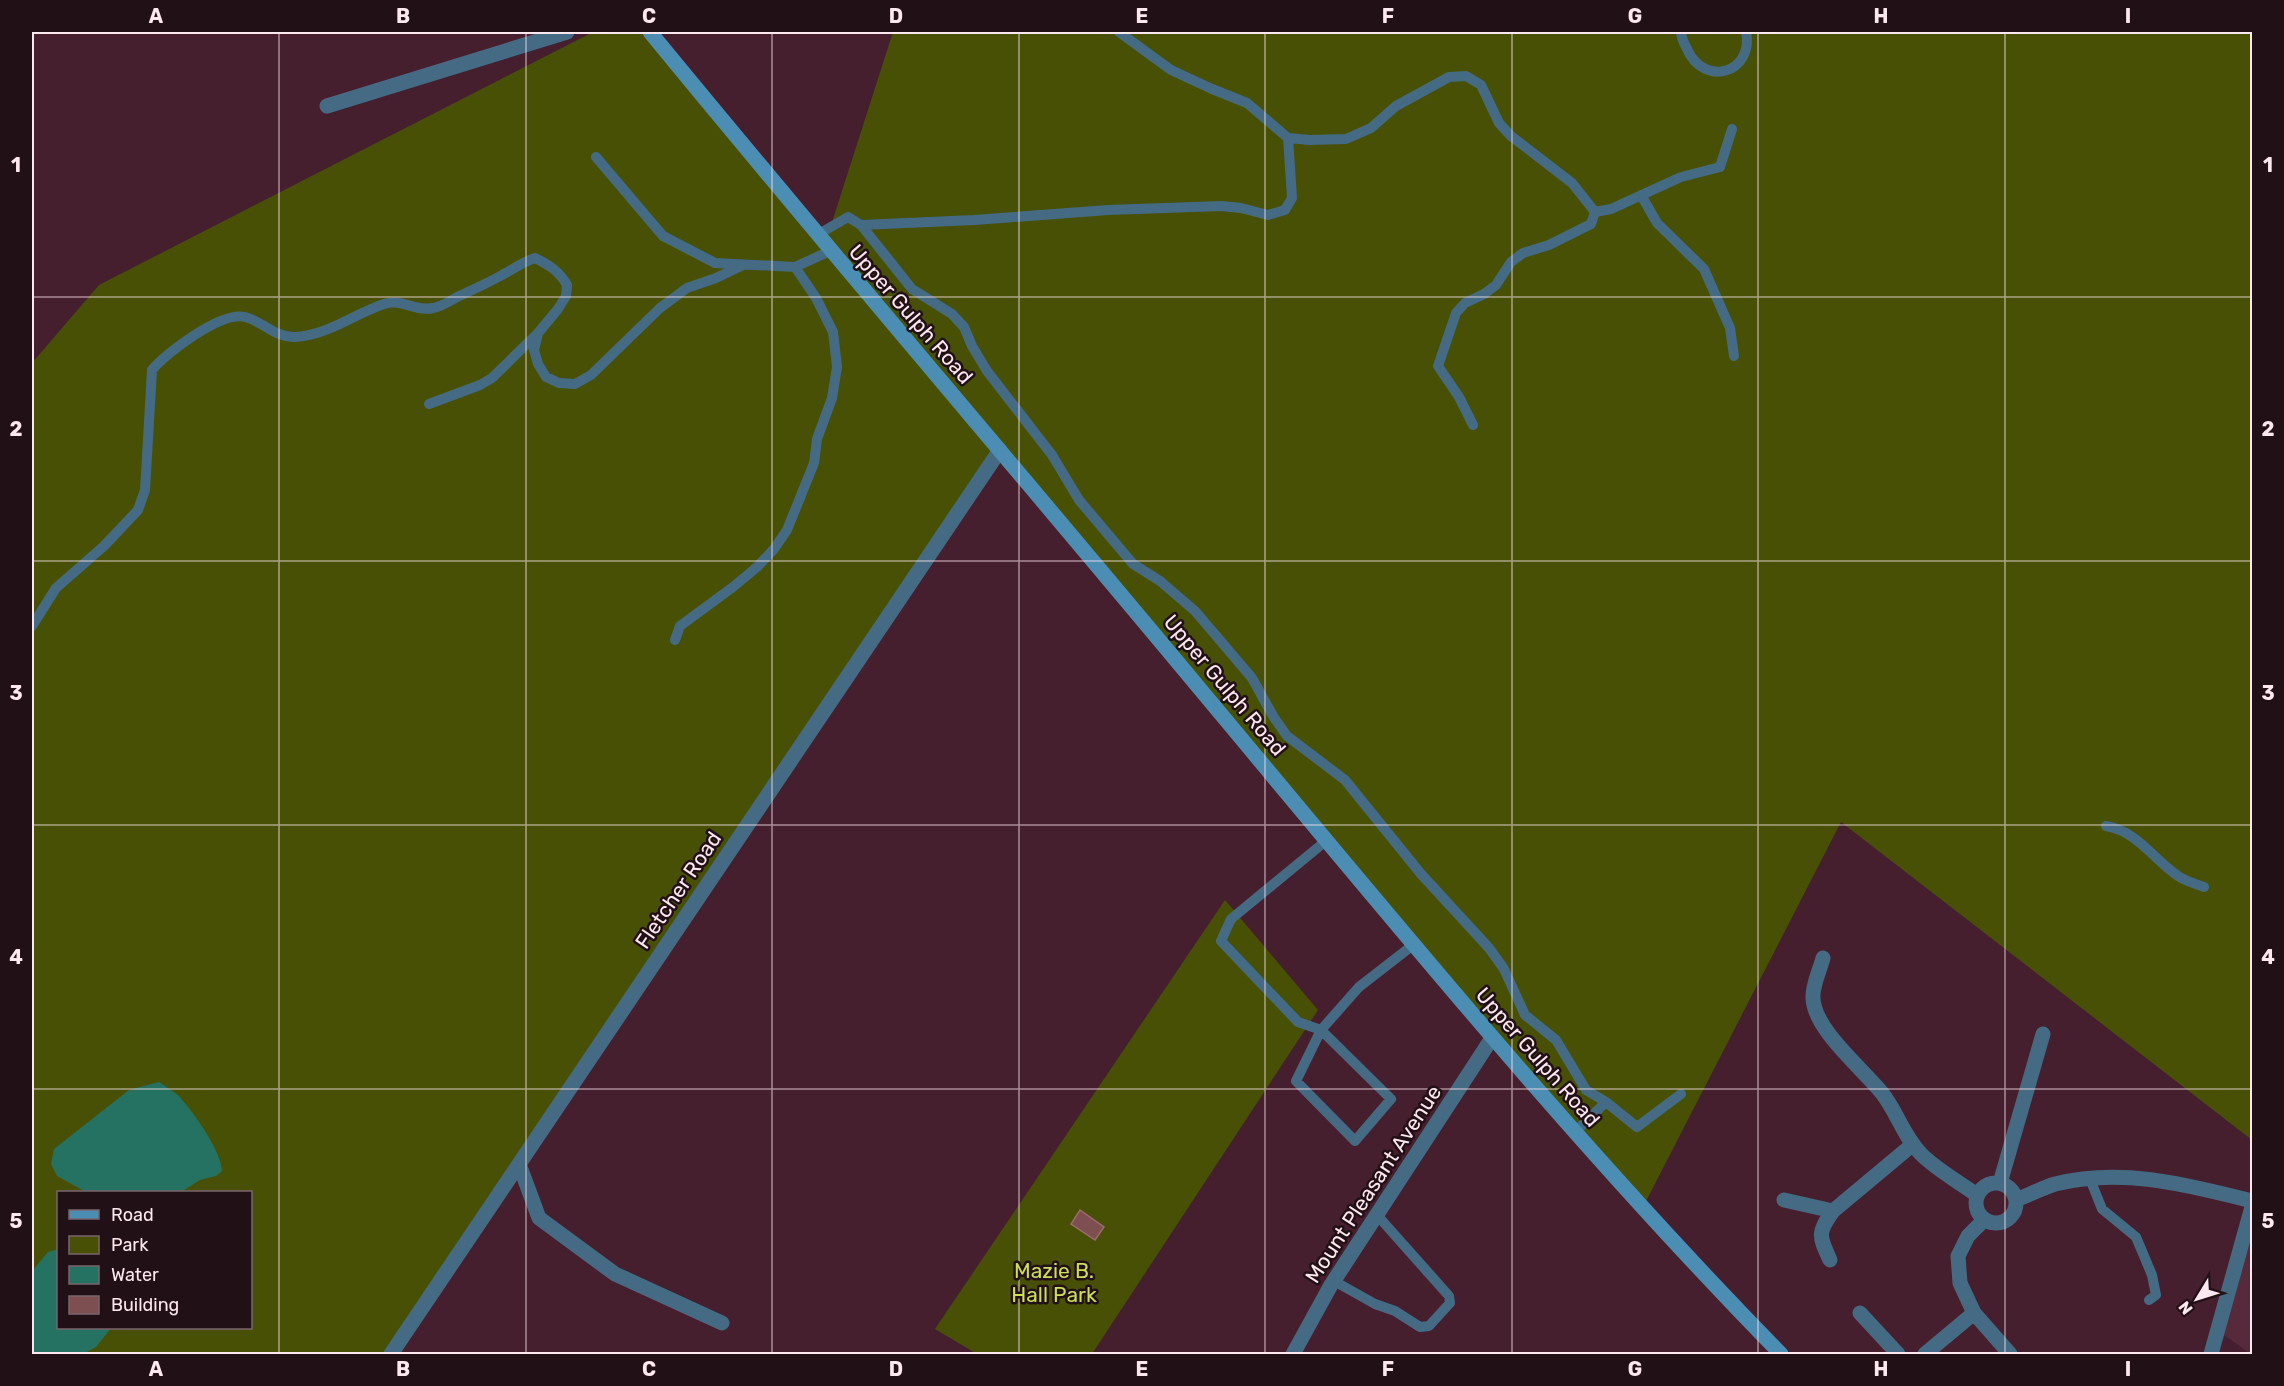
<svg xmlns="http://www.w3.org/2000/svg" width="2284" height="1386" viewBox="0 0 2284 1386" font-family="Rubik,sans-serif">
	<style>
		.built { fill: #56293b }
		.green { fill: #485006; fill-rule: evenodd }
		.water { fill: #267262 }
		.building { fill: #7e4f51; stroke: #9c6b6d; stroke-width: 1.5 }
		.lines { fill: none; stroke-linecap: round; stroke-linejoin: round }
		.lane { stroke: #446b83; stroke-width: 10 }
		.street { stroke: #446b83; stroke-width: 15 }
		.secondary { stroke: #4b8db3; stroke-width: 15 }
		.grid { fill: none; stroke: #fde8ef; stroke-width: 1.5; stroke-opacity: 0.55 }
		.labels { text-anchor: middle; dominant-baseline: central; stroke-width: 5; stroke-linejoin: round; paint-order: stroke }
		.street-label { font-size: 21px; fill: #fde8ef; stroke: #221017 }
		.park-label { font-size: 21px; fill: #cddf56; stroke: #221017 }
		.neatline { fill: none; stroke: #fde8ef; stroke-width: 2 }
		.grid-label { font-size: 20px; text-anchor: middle; font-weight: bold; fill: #fde8ef }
	</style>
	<rect width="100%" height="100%" fill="#461f2f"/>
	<path class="built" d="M 2252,1207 L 2252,1354 L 2251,1354 L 2217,1330 Z"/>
	<path class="green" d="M 593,32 L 650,32 L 825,244 L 893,32 L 2252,32 L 2252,1140 L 1841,822 L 1642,1209 L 1000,450 L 391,1354 L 32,1354 L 32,363 L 99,285 ZM 58,1192 L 250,1192 L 250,1328 L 58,1328 Z
		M 1225,900 L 1318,1010 L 1092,1354 L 977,1354 L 935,1329 Z"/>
	<path class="water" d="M 159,1082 C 166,1087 173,1091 179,1096 C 193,1112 221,1150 222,1171 L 216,1176 L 200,1180 L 181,1192 L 86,1192 L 57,1176 L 51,1164 L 54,1149 L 129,1090 Z
		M 58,1249 L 58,1328 L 111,1328 L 96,1347 L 83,1354 L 32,1354 L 32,1271 L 48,1252 Z"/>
	<path class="building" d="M 1080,1210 L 1104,1227 L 1095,1240 L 1071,1224 Z"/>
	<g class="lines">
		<path class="lane" d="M 1119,32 L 1171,70 L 1212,89 L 1247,103 L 1288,138 L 1310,140 L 1346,139 L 1371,128 L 1396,106 L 1449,77 L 1466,76 L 1481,85 L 1499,123 L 1511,136 L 1572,183 L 1595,212 L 1611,209 L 1681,177 L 1720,167 L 1732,129
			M 1681,32 C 1681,38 1684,43 1687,49 C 1704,88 1754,73 1746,32
			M 596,157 L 663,236 L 715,263 L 795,267 L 830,251
			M 1641,195 L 1657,223 L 1704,269 L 1730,328 L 1734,356
			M 861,225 L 974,220 L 1108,210 L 1222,206 L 1241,208 L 1268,215 L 1285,210 L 1292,198 L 1288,138
			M 817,235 L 848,217 L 861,225 L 912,289 L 952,314 L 964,327 L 972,346 L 987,371 L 1052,455 L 1079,500 L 1133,564 L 1160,581 L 1195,611 L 1252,678 L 1273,716 L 1287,736 L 1345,780 L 1421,874 L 1489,948 L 1504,969 L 1525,1015 L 1556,1040 L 1586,1090 L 1606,1102
			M 538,333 L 534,350 L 538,364 L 546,377 L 559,383 L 575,384 L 591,375 L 660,308 L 687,288 L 716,278 L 743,265
			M 1473,425 L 1459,397 L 1438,366 L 1456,313 L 1465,303 L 1484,294 L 1496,285 L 1511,262 L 1523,253 L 1549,245 L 1591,224 L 1595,212
			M 32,626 L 56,588 L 104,546 L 138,510 L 145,490 L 152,370 C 166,353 221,311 245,317 C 262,321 275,338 295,337 C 328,335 354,314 384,304 C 402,298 415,312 433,308 C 441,307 450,301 457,297 C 472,290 488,283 502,275 C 514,269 522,262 535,258 C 549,265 559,271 567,285 L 566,296 L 558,309 L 538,333 L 492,378 L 480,385 L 429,404
			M 675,640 L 680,626 L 733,587 L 757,567 L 774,549 L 787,530 L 814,463 L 817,439 L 832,398 L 837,367 L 833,332 L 816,298 L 795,267
			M 2106,826 C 2137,831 2153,859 2178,876 C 2185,881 2196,884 2204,887
			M 1327,840 L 1231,919 L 1221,941 L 1298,1022 L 1321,1030 L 1391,1099 L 1355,1141 L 1296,1081 L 1321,1030 L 1359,987 L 1413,945
			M 1575,1132 L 1606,1102 L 1637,1127 L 1681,1094
			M 2090,1179 L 2102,1209 L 2136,1237 L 2152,1275 L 2156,1295 L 2149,1300
			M 1334,1281 L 1375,1304 L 1395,1311 L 1420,1327 L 1429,1326 L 1450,1303 L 1449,1296 L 1377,1215"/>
		<path class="street" d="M 327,106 L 567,32
			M 1823,958 C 1820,970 1812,986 1813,998 C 1814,1030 1863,1069 1882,1093 C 1897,1112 1904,1137 1921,1154 C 1937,1170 1959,1182 1977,1195
			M 519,1164 L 539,1218 L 615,1274 L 722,1323
			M1976 1203a20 20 0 1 1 40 0a20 20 0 1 1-40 0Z
			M 2000,1183 L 2043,1034
			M 1784,1200 L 1833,1211
			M 2016,1200 C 2029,1195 2042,1188 2055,1184 C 2122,1167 2188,1185 2252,1201
			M 1984,1220 L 1968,1236 L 1958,1256 L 1960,1283 L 1974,1313 L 2010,1354
			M 1830,1260 C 1819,1236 1817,1233 1833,1211 L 1912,1145
			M 1860,1313 L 1898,1354
			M 391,1354 L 1000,450
			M 1293,1354 L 1331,1285 L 1492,1038
			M 1925,1354 L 1974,1313
			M 2211,1354 L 2252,1207"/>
		<path class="secondary" d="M 650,32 C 831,253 1017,469 1200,689 C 1389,915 1575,1144 1781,1354"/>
	</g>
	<path class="grid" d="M 279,32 L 279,1354M 526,32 L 526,1354M 772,32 L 772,1354M 1019,32 L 1019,1354M 1265,32 L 1265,1354M 1512,32 L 1512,1354M 1758,32 L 1758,1354M 2005,32 L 2005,1354M 32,297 L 2252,297M 32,561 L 2252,561M 32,825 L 2252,825M 32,1089 L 2252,1089"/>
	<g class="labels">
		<g class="street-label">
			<text transform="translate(911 314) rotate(49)">Upper Gulph Road</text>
			<text transform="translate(1225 685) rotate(50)">Upper Gulph Road</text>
			<text transform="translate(678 890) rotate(-56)">Fletcher Road</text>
			<text transform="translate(1538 1057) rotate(49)">Upper Gulph Road</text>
			<text transform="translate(1373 1184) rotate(-57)">Mount Pleasant Avenue</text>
		</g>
		<g class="park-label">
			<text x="1054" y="1270">Mazie B.<tspan x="1054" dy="24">Hall Park</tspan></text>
		</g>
	</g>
	<rect width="2284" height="1386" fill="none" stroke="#221017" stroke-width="66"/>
	<rect x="57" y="1191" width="195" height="138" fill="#221017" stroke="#7a666d" stroke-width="1.5"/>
	<rect x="69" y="1210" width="30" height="9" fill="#4b8db3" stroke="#7a666d" stroke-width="1.5"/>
	<text x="111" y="1221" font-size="18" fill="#fde8ef">Road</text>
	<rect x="69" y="1236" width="30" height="18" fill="#485006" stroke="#7a666d" stroke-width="1.5"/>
	<text x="111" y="1251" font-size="18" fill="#fde8ef">Park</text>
	<rect x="69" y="1266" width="30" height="18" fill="#267262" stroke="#7a666d" stroke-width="1.5"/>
	<text x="111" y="1281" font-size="18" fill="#fde8ef">Water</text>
	<rect x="69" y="1296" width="30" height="18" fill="#7e4f51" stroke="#7a666d" stroke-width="1.5"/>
	<text x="111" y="1311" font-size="18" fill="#fde8ef">Building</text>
	<g transform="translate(2197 1299) rotate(232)" stroke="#221017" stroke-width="4.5" paint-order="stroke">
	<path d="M0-4.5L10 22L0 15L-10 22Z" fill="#fde8ef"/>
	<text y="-9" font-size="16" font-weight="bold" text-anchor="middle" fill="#fde8ef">N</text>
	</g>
	<rect x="33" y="33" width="2218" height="1320" class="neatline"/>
	<g class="grid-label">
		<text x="156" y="23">A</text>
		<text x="403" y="23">B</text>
		<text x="649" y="23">C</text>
		<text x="896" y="23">D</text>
		<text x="1142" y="23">E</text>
		<text x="1388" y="23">F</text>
		<text x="1635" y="23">G</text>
		<text x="1881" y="23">H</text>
		<text x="2128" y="23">I</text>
		<text x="16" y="172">1</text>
		<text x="2268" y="172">1</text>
		<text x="16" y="436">2</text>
		<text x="2268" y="436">2</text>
		<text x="16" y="700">3</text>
		<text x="2268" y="700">3</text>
		<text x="16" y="964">4</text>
		<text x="2268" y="964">4</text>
		<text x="16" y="1228">5</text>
		<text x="2268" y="1228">5</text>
		<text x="156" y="1376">A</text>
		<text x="403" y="1376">B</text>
		<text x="649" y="1376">C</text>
		<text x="896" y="1376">D</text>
		<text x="1142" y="1376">E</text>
		<text x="1388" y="1376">F</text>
		<text x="1635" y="1376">G</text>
		<text x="1881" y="1376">H</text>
		<text x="2128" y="1376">I</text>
	</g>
</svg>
